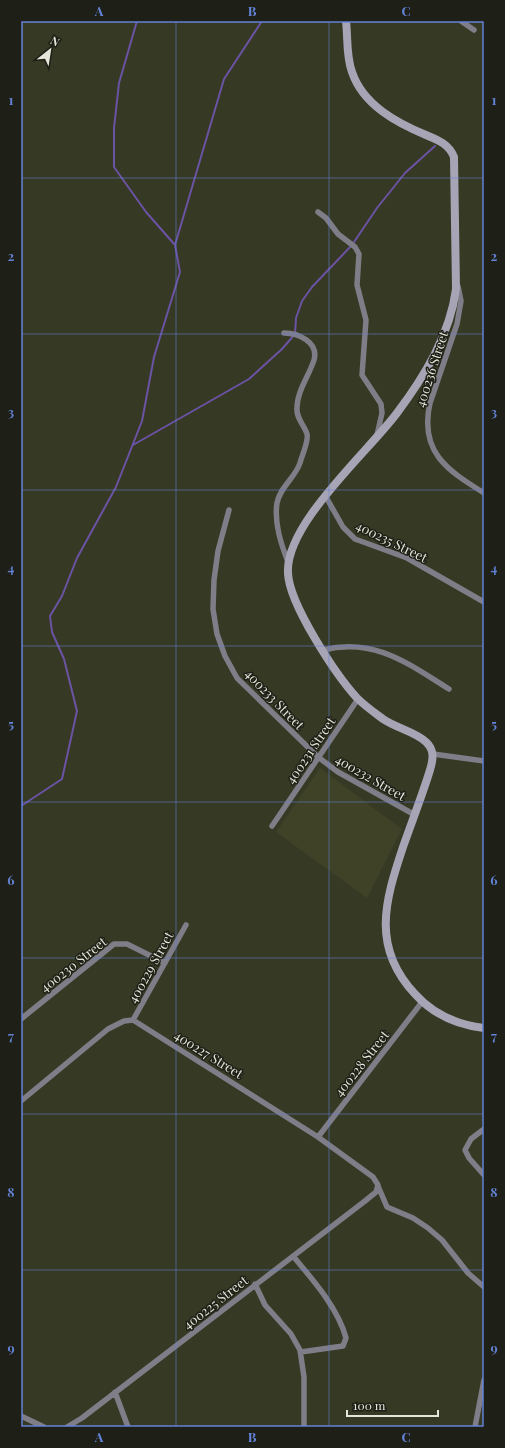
<svg xmlns="http://www.w3.org/2000/svg" width="505" height="1448" viewBox="0 0 505 1448" font-family="'Playfair Display',serif">
	<style>
		.built { fill: #3f4226 }
		.lines { fill: none; stroke-linecap: round; stroke-linejoin: round }
		.stream { stroke: #6b53a4; stroke-width: 2 }
		.street { stroke: #7f7d87; stroke-width: 5.5 }
		.secondary { stroke: #a7a4b5; stroke-width: 8 }
		.grid { fill: none; stroke: #6383d8; stroke-width: 1; stroke-opacity: 0.55 }
		.labels { text-anchor: middle; dominant-baseline: central; stroke-width: 3; stroke-linejoin: round; paint-order: stroke }
		.street-label { font-size: 13px; fill: #e5e6d9; stroke: #1e1f16 }
		.neatline { fill: none; stroke: #6383d8; stroke-width: 1.5 }
		.grid-label { font-size: 13px; text-anchor: middle; font-weight: bold; fill: #6383d8 }
	</style>
	<rect width="100%" height="100%" fill="#363924"/>
	<path class="built" d="M 320,768 L 402,829 L 367,898 L 276,832 Z"/>
	<g class="lines">
		<path class="stream" d="M 175,245 L 224,79 L 262,21
			M 133,445 L 249,379 L 282,349 L 295,334 L 296,318 L 302,301 L 312,287 L 352,245 L 377,208 L 405,173 L 435,146
			M 21,806 L 62,779 L 77,711 L 64,659 L 52,632 L 50,616 L 62,596 L 77,558 L 116,487 L 142,421 L 154,357 L 180,272 L 175,245 L 146,212 L 114,167 L 114,128 L 119,83 L 137,21"/>
		<path class="street" d="M 461,21 L 474,30
			M 318,212 L 326,218 L 338,234 L 355,247 L 359,254 L 357,285 L 366,320 L 362,375 L 381,404 L 382,413 L 377,435
			M 458,286 L 461,301 L 457,324 L 430,403 C 419,452 447,470 484,493
			M 284,333 C 298,333 319,342 314,360 C 309,376 297,391 297,408 C 296,418 304,425 307,434 C 309,441 302,455 300,463 C 295,478 280,487 277,503 C 274,523 281,544 288,562
			M 326,497 L 343,527 L 355,539 L 407,558 L 484,602
			M 229,510 L 218,551 L 214,580 L 213,609 L 217,634 L 225,656 L 237,678 L 318,757 L 338,772 L 415,815
			M 323,650 C 374,637 407,663 449,689
			M 433,754 L 484,761
			M 272,826 L 358,699
			M 21,1019 L 114,944 L 127,944 L 165,963
			M 133,1020 L 186,925
			M 21,1101 L 108,1029 L 124,1021 L 133,1020 L 318,1137 L 373,1177 L 378,1185 L 376,1192 L 365,1201 L 82,1418 L 67,1427
			M 484,1129 L 471,1139 L 465,1150 L 469,1158 L 484,1175
			M 318,1137 L 422,1002
			M 378,1186 L 387,1207 L 413,1218 L 428,1228 L 442,1240 L 468,1273 L 484,1287
			M 293,1256 C 313,1280 338,1308 346,1338 L 343,1346 L 301,1352
			M 255,1284 L 265,1305 L 291,1334 L 300,1350 L 304,1377 L 304,1427
			M 115,1392 L 128,1427
			M 21,1416 L 44,1427
			M 475,1427 L 484,1380"/>
		<path class="secondary" d="M 346,21 C 348,38 346,56 352,72 C 363,105 397,123 426,135 C 438,140 449,144 454,157 L 456,289 C 450,335 424,377 397,413 C 368,452 285,524 288,573 C 289,604 336,675 357,698 C 365,706 375,713 383,719 C 396,728 416,732 426,742 C 435,750 433,760 430,770 C 422,796 412,821 403,847 C 385,901 371,947 415,994 C 433,1014 458,1025 484,1028"/>
	</g>
	<path class="grid" d="M 176,21 L 176,1427M 329,21 L 329,1427M 21,178 L 484,178M 21,334 L 484,334M 21,490 L 484,490M 21,646 L 484,646M 21,802 L 484,802M 21,958 L 484,958M 21,1114 L 484,1114M 21,1270 L 484,1270"/>
	<g class="labels">
		<g class="street-label">
			<text transform="translate(431 369) rotate(-72)">400236 Street</text>
			<text transform="translate(392 541) rotate(26)">400235 Street</text>
			<text transform="translate(275 699) rotate(46)">400233 Street</text>
			<text transform="translate(310 750) rotate(-56)">400231 Street</text>
			<text transform="translate(371 777) rotate(30)">400232 Street</text>
			<text transform="translate(73 964) rotate(-38)">400230 Street</text>
			<text transform="translate(150 967) rotate(-61)">400229 Street</text>
			<text transform="translate(209 1054) rotate(32)">400227 Street</text>
			<text transform="translate(361 1063) rotate(-52)">400228 Street</text>
			<text transform="translate(215 1302) rotate(-38)">400225 Street</text>
		</g>
	</g>
	<rect width="505" height="1448" fill="none" stroke="#1e1f16" stroke-width="44"/>
	<g transform="translate(50 50) rotate(30)" stroke="#1e1f16" stroke-width="3" paint-order="stroke">
	<path d="M0-3L7 15L0 10L-7 15Z" fill="#e5e6d9"/>
	<text y="-6" font-size="11" font-weight="bold" text-anchor="middle" fill="#e5e6d9">N</text>
	</g>
	<path d="M347 1410v6h91v-6" fill="none" stroke="#e5e6d9" stroke-width="2"/>
	<text x="353" y="1410" font-size="12" fill="#e5e6d9" stroke="#1e1f16" stroke-width="3" paint-order="stroke">100 m</text>
	<rect x="22" y="22" width="461" height="1404" class="neatline"/>
	<g class="grid-label">
		<text x="99" y="16">A</text>
		<text x="252" y="16">B</text>
		<text x="406" y="16">C</text>
		<text x="11" y="105">1</text>
		<text x="494" y="105">1</text>
		<text x="11" y="261">2</text>
		<text x="494" y="261">2</text>
		<text x="11" y="417">3</text>
		<text x="494" y="417">3</text>
		<text x="11" y="573">4</text>
		<text x="494" y="573">4</text>
		<text x="11" y="729">5</text>
		<text x="494" y="729">5</text>
		<text x="11" y="885">6</text>
		<text x="494" y="885">6</text>
		<text x="11" y="1041">7</text>
		<text x="494" y="1041">7</text>
		<text x="11" y="1197">8</text>
		<text x="494" y="1197">8</text>
		<text x="11" y="1353">9</text>
		<text x="494" y="1353">9</text>
		<text x="99" y="1442">A</text>
		<text x="252" y="1442">B</text>
		<text x="406" y="1442">C</text>
	</g>
</svg>
